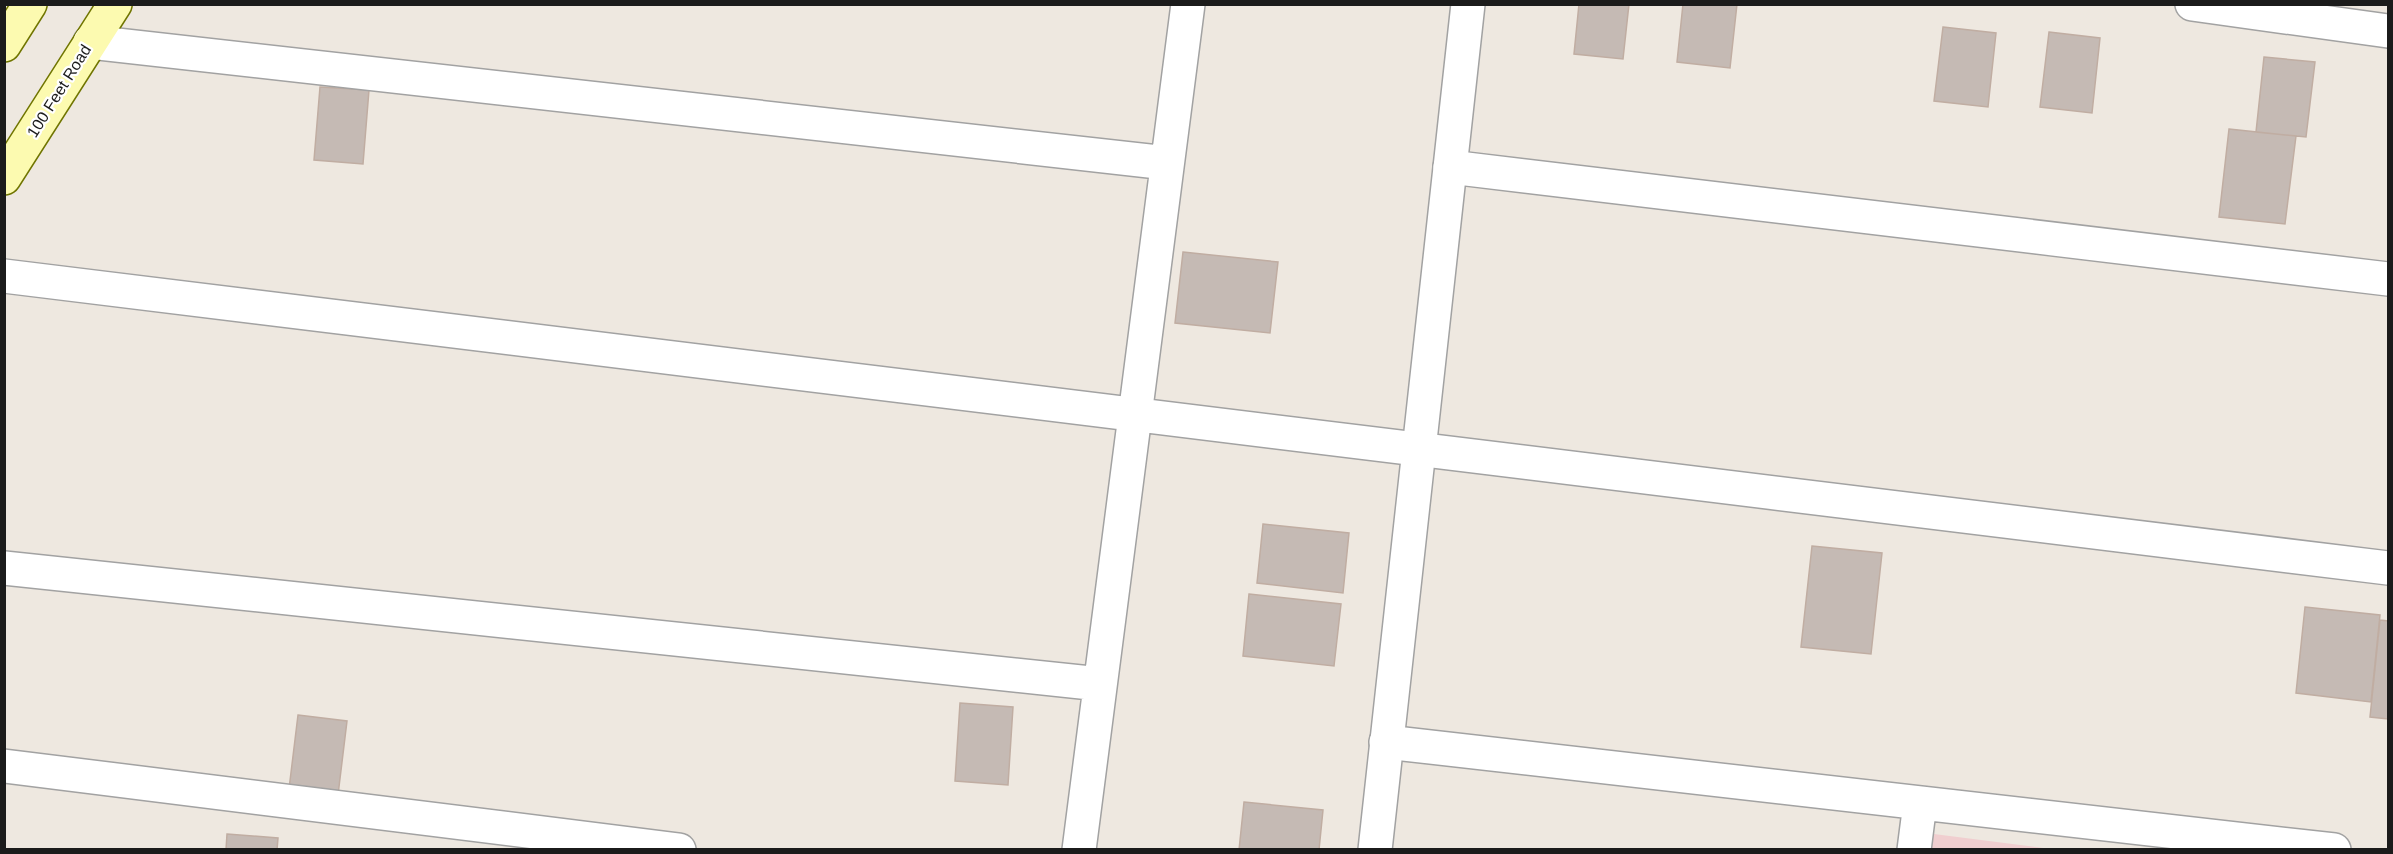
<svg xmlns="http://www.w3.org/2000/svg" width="2393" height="854" viewBox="0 0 2393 854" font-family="Helvetica,sans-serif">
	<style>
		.commercial { fill: #f0cecf }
		.building { fill: #c5bab4; stroke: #c0ada2; stroke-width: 1.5 }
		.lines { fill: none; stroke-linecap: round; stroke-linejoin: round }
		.minor-casing { stroke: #a2a2a2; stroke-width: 36 }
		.tertiary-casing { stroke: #a2a2a2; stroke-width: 36 }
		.secondary-casing { stroke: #707500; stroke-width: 36 }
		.minor { stroke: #fff; stroke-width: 33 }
		.tertiary { stroke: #fff; stroke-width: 33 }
		.secondary { stroke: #fcfab0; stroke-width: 33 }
		.labels { text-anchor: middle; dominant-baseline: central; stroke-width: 4.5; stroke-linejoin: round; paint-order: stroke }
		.street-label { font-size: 16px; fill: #1b1b1b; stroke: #fff }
	</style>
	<rect width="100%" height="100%" fill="#eee8e0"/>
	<path class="commercial" d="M 1926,833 L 2051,849 L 1924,850 Z"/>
	<path class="building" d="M 1579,4 L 1629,4 L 1623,59 L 1574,54 Z
		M 1683,4 L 1737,4 L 1730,68 L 1677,62 Z
		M 1943,27 L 1996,33 L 1988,107 L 1934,101 Z
		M 2049,32 L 2100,38 L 2092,113 L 2040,107 Z
		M 2264,57 L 2315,62 L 2306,137 L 2256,132 Z
		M 320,87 L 369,90 L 363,164 L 314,160 Z
		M 2229,129 L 2296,136 L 2285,224 L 2219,217 Z
		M 1183,252 L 1278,262 L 1270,333 L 1175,323 Z
		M 1263,524 L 1349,533 L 1343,593 L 1257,583 Z
		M 1812,546 L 1882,553 L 1871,654 L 1801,647 Z
		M 1249,594 L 1341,604 L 1334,666 L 1243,656 Z
		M 2305,607 L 2380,615 L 2371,702 L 2296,693 Z
		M 2380,620 L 2388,621 L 2388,719 L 2370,717 Z
		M 960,703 L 1013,707 L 1008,785 L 955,781 Z
		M 298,715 L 347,721 L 338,795 L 289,789 Z
		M 1244,802 L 1323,810 L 1319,850 L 1239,850 Z
		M 227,834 L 278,838 L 277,850 L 226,850 Z"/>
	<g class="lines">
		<g class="minor-casing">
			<path id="minor" d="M 2192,4 L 2388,31
				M 90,42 L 1167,163
				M 1450,167 L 2388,279
				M 4,276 L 2388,568
				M 4,568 L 1100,684
				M 1386,742 L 2334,850
				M 4,766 L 679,850
				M 1079,850 L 1188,4
				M 1914,850 L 1920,803"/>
		</g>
		<g class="tertiary-casing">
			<path id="tertiary" d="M 1375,850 L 1468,4"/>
		</g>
		<g class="secondary-casing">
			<path id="secondary" d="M 4,45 L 30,4
				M 4,178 L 115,4"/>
		</g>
		<use href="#minor" class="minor"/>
		<use href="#tertiary" class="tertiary"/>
		<use href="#secondary" class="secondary"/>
	</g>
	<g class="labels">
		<g class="street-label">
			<text transform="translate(59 91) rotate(-58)">100 Feet Road</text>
		</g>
	</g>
	<rect width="2393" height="854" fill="none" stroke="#1b1b1b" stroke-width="12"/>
</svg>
